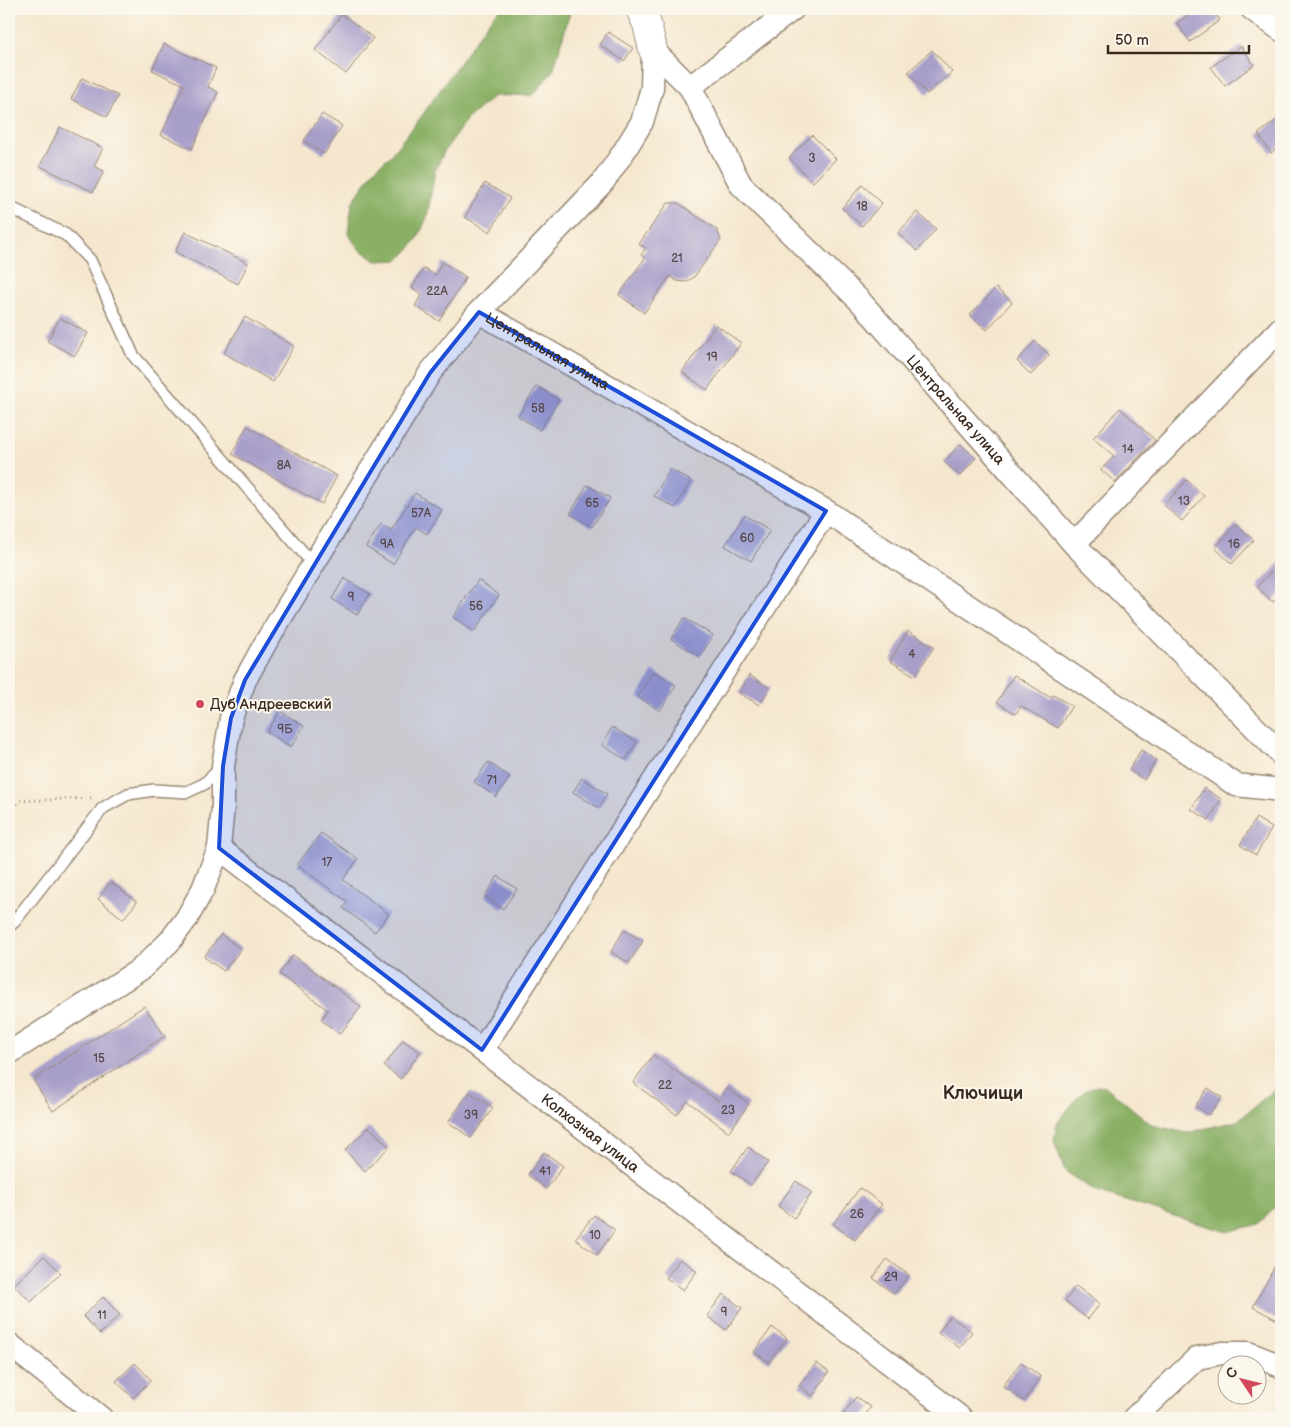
<svg xmlns="http://www.w3.org/2000/svg" width="1290" height="1427" viewBox="0 0 1290 1427" font-family="'Balsamiq Sans',sans-serif">
	<style>
		.forest { fill: #8ab065; stroke: #626d42 }
		.building { fill: #a79ec9 }
		.lines { fill: none; stroke-linecap: round; stroke-linejoin: round }
		.service-casing { stroke: #988876; stroke-width: 14 }
		.minor-casing { stroke: #988876; stroke-width: 25 }
		.tertiary-casing { stroke: #988876; stroke-width: 30 }
		.path { stroke: #988876; stroke-width: 3; stroke-dasharray: 1 4; stroke-linecap: butt }
		.service { stroke: #fff; stroke-width: 11 }
		.minor { stroke: #fff; stroke-width: 22 }
		.tertiary { stroke: #fff; stroke-width: 28 }
		.marked { fill: #1d4ed8; fill-opacity: 0.2; stroke: #1d4ed8; stroke-width: 4; stroke-linejoin: round }
		.poi-dot { fill: #d1495b; stroke: #fbf7ec; stroke-width: 2 }
		.labels { text-anchor: middle; dominant-baseline: central; stroke-width: 4; stroke-linejoin: round; paint-order: stroke }
		.number-label { font-size: 12px; fill: #564749 }
		.street-label { font-size: 15px; fill: #3b2a1e; stroke: #fbf7ec }
		.poi-label { font-size: 15px; fill: #3b2a1e; stroke: #fbf7ec; text-anchor: start }
		.quarter-label { font-size: 18px; font-weight: bold; fill: #3b2a1e; stroke: #fbf7ec }
	</style>
	<rect width="100%" height="100%" fill="#fbf7ec"/>
	<filter id="ink" filterUnits="userSpaceOnUse"><feTurbulence type="fractalNoise" baseFrequency=".02" numOctaves="2"/><feDisplacementMap in="SourceGraphic" scale="10" xChannelSelector="R" yChannelSelector="G"/><feConvolveMatrix kernelMatrix="1 2 1 2 8 2 1 2 1" color-interpolation-filters="sRGB"/></filter>
	<filter id="wash" filterUnits="userSpaceOnUse"><feTurbulence type="fractalNoise" baseFrequency=".0096" numOctaves="4" result="noise"/><feDisplacementMap in="SourceGraphic" scale="20" xChannelSelector="R" yChannelSelector="G"/><feGaussianBlur stdDeviation="1.12" result="paint"/><feColorMatrix in="noise" values="0 0 0 0 0 0 0 0 0 0 0 0 0 0 0 0 0 1.4 0 .05"/><feComposite in="paint" operator="in"/></filter>
	<g filter="url(#wash)">
		<rect width="100%" height="100%" fill="#f5e7ce"/>
		<path class="forest" d="M 500,9 L 571,9 L 553,71 L 533,95 L 494,96 L 467,119 L 445,150 L 435,171 L 427,217 L 418,238 L 405,254 L 397,260 L 376,261 L 359,249 L 348,234 L 352,203 L 375,169 L 390,156 L 421,117 L 491,18 Z
			M 1281,1084 L 1281,1202 L 1259,1224 L 1227,1232 L 1096,1192 L 1065,1171 L 1054,1141 L 1057,1123 L 1079,1096 L 1089,1088 L 1104,1085 L 1152,1125 L 1186,1133 L 1237,1121 Z"/>
		<g id="blocks">
			<path class="building" d="M 1197,9 L 1212,9 L 1220,20 L 1190,42 L 1177,23 Z
				M 342,14 L 373,38 L 346,74 L 315,50 Z
				M 608,32 L 633,48 L 624,61 L 600,45 Z
				M 164,44 L 216,68 L 208,87 L 218,92 L 192,149 L 161,135 L 184,85 L 152,70 Z
				M 1241,46 L 1254,65 L 1225,86 L 1211,67 Z
				M 932,50 L 952,72 L 927,94 L 908,72 Z
				M 82,78 L 118,96 L 107,117 L 71,99 Z
				M 322,114 L 342,126 L 324,154 L 304,141 Z
				M 1281,117 L 1281,145 L 1271,153 L 1258,134 Z
				M 60,127 L 103,148 L 94,166 L 104,171 L 93,192 L 40,166 Z
				M 812,135 L 836,159 L 813,182 L 789,158 Z
				M 485,183 L 510,198 L 490,232 L 465,217 Z
				M 862,185 L 882,203 L 862,226 L 842,208 Z
				M 668,203 L 678,203 L 717,230 L 721,240 L 694,277 L 686,282 L 677,281 L 670,276 L 644,313 L 619,295 L 645,258 L 641,255 L 646,248 L 639,244 Z
				M 917,212 L 936,229 L 917,251 L 898,233 Z
				M 185,232 L 248,263 L 238,284 L 175,252 Z
				M 442,262 L 466,277 L 439,321 L 415,306 L 422,294 L 412,288 L 424,268 L 435,275 Z
				M 996,288 L 1012,302 L 987,330 L 970,315 Z
				M 245,317 L 294,346 L 273,382 L 224,353 Z
				M 60,318 L 88,333 L 75,356 L 47,341 Z
				M 716,325 L 741,343 L 707,390 L 682,372 Z
				M 1035,341 L 1049,355 L 1031,375 L 1017,361 Z
				M 537,386 L 559,400 L 540,430 L 518,416 Z
				M 1120,408 L 1155,440 L 1115,482 L 1101,470 L 1114,456 L 1093,438 Z
				M 247,426 L 337,476 L 322,504 L 232,454 Z
				M 960,444 L 976,458 L 960,476 L 944,462 Z
				M 670,469 L 691,481 L 675,508 L 654,496 Z
				M 1187,480 L 1204,496 L 1182,521 L 1164,505 Z
				M 587,485 L 610,498 L 592,527 L 570,514 Z
				M 415,493 L 442,510 L 427,534 L 416,527 L 393,564 L 366,547 L 381,524 L 391,530 Z
				M 744,515 L 770,530 L 751,561 L 725,546 Z
				M 1236,524 L 1254,540 L 1232,564 L 1215,548 Z
				M 1281,561 L 1281,593 L 1273,602 L 1257,587 Z
				M 344,578 L 370,594 L 357,615 L 332,599 Z
				M 478,580 L 499,595 L 474,632 L 453,617 Z
				M 684,618 L 713,635 L 700,657 L 671,639 Z
				M 908,631 L 934,647 L 915,676 L 890,661 Z
				M 653,671 L 676,685 L 660,711 L 638,697 Z
				M 749,675 L 770,688 L 759,705 L 739,693 Z
				M 1014,675 L 1051,698 L 1053,695 L 1072,706 L 1058,728 L 1021,706 L 1016,714 L 997,702 Z
				M 280,711 L 304,726 L 291,747 L 267,732 Z
				M 612,727 L 637,742 L 626,760 L 602,745 Z
				M 1141,750 L 1156,760 L 1144,780 L 1129,770 Z
				M 488,762 L 510,777 L 496,797 L 474,782 Z
				M 582,778 L 607,794 L 599,808 L 573,792 Z
				M 1204,788 L 1221,799 L 1209,820 L 1191,809 Z
				M 1256,818 L 1272,828 L 1256,855 L 1240,845 Z
				M 321,833 L 358,859 L 343,880 L 389,914 L 375,932 L 343,908 L 348,902 L 297,865 Z
				M 498,876 L 517,889 L 503,909 L 485,896 Z
				M 111,882 L 137,902 L 123,919 L 98,899 Z
				M 624,930 L 643,941 L 629,963 L 611,952 Z
				M 221,934 L 241,949 L 224,971 L 204,957 Z
				M 293,955 L 361,1007 L 340,1034 L 321,1020 L 328,1010 L 279,974 Z
				M 144,1006 L 165,1036 L 53,1111 L 33,1080 Z
				M 403,1040 L 420,1052 L 401,1079 L 384,1066 Z
				M 653,1055 L 718,1101 L 727,1088 L 749,1104 L 729,1132 L 687,1101 L 677,1115 L 633,1083 Z
				M 1208,1088 L 1222,1097 L 1209,1115 L 1195,1106 Z
				M 470,1092 L 493,1108 L 471,1138 L 448,1122 Z
				M 369,1127 L 389,1147 L 365,1171 L 345,1150 Z
				M 748,1147 L 768,1162 L 751,1185 L 731,1171 Z
				M 544,1152 L 563,1166 L 546,1189 L 528,1175 Z
				M 796,1181 L 812,1193 L 794,1218 L 778,1206 Z
				M 860,1188 L 882,1204 L 855,1240 L 833,1224 Z
				M 594,1215 L 615,1230 L 597,1255 L 575,1239 Z
				M 1281,1255 L 1281,1322 L 1253,1307 Z
				M 44,1256 L 61,1273 L 31,1302 L 14,1285 Z
				M 680,1259 L 697,1271 L 683,1290 L 666,1278 Z
				M 887,1259 L 909,1275 L 894,1294 L 873,1278 Z
				M 1076,1286 L 1100,1304 L 1088,1319 L 1065,1301 Z
				M 723,1294 L 742,1308 L 726,1330 L 707,1316 Z
				M 103,1297 L 120,1315 L 100,1334 L 83,1316 Z
				M 950,1316 L 972,1332 L 960,1348 L 938,1333 Z
				M 772,1327 L 787,1338 L 769,1362 L 754,1352 Z
				M 1021,1362 L 1041,1377 L 1024,1401 L 1003,1386 Z
				M 135,1363 L 151,1380 L 133,1398 L 116,1381 Z
				M 816,1363 L 829,1372 L 813,1396 L 799,1386 Z
				M 856,1397 L 871,1407 L 863,1418 L 840,1418 Z"/>
		</g>
	</g>
	<g filter="url(#ink)">
		<use href="#blocks" fill-opacity="0" stroke="#988876" stroke-width="1"/>
		<g class="lines">
			<g class="service-casing">
				<path id="service" d="M 9,207 L 66,235 L 90,260 L 133,355 L 313,564
					M 9,926 L 14,922 L 103,808 L 128,794 L 154,790 L 187,792 L 204,784 L 222,767"/>
			</g>
			<g class="minor-casing">
				<g id="minor">
					<path d="M 1252,9 L 1281,30"/>
					<path id="s1" d="M 653,50 L 690,87 L 741,185 L 860,301 L 1074,544 L 1281,754"/>
					<path d="M 690,87 L 793,9"/>
					<path id="s2" d="M 479,312 L 826,511 L 1236,785 L 1281,790"/>
					<path d="M 1074,544 L 1281,328"/>
					<path id="s3" d="M 219,848 L 961,1418"/>
					<path d="M 482,1050 L 826,511"/>
					<path d="M 9,1053 L 141,969 L 170,941 L 187,918 L 203,889 L 219,848 L 223,806 L 223,766 L 231,718 L 245,680 L 266,642 L 430,373 L 479,312 L 603,182 L 623,153 L 642,122 L 652,88 L 653,50"/>
					<path d="M 9,1344 L 101,1418"/>
					<path d="M 1134,1418 L 1197,1358 L 1222,1353 L 1248,1353 L 1281,1366"/>
				</g>
			</g>
			<g class="tertiary-casing">
				<path id="tertiary" d="M 640,9 L 647,24 L 653,50"/>
			</g>
			<path class="path" d="M 9,817 L 19,801 L 92,798"/>
			<use href="#service" class="service"/>
			<use href="#minor" class="minor"/>
			<use href="#tertiary" class="tertiary"/>
		</g>
	</g>
	<path class="marked" d="M 479,312 L 826,511 L 482,1050 L 219,848 L 223,766 L 231,718 L 245,680 L 430,373 Z"/>
	<circle class="poi-dot" cx="200" cy="704" r="5"/>
	<g class="labels">
		<g class="number-label">
			<text x="812" y="158">3</text>
			<text x="862" y="206">18</text>
			<text x="677" y="258">21</text>
			<text x="437" y="291">22А</text>
			<text x="712" y="357">19</text>
			<text x="538" y="408">58</text>
			<text x="1128" y="449">14</text>
			<text x="284" y="465">8А</text>
			<text x="1184" y="501">13</text>
			<text x="592" y="503">65</text>
			<text x="421" y="513">57А</text>
			<text x="747" y="538">60</text>
			<text x="387" y="544">9А</text>
			<text x="1234" y="544">16</text>
			<text x="351" y="597">9</text>
			<text x="476" y="606">56</text>
			<text x="912" y="654">4</text>
			<text x="285" y="729">9Б</text>
			<text x="492" y="780">71</text>
			<text x="327" y="862">17</text>
			<text x="99" y="1058">15</text>
			<text x="665" y="1085">22</text>
			<text x="728" y="1110">23</text>
			<text x="471" y="1115">39</text>
			<text x="545" y="1171">41</text>
			<text x="857" y="1214">26</text>
			<text x="595" y="1235">10</text>
			<text x="891" y="1277">29</text>
			<text x="724" y="1312">9</text>
			<text x="102" y="1315">11</text>
		</g>
		<g class="street-label">
			<text stroke="none"><textPath href="#s2" startOffset="79">Центральная улица</textPath></text>
			<text stroke="none"><textPath href="#s1" startOffset="474">Центральная улица</textPath></text>
			<text stroke="none"><textPath href="#s3" startOffset="468">Колхозная улица</textPath></text>
		</g>
		<g class="poi-label">
			<text x="210" y="704">Дуб Андреевский</text>
		</g>
		<g class="quarter-label">
			<text x="983" y="1093">Ключищи</text>
		</g>
	</g>
	<rect width="1290" height="1427" fill="none" stroke="#fbf7ec" stroke-width="30"/>
	<g transform="translate(1242 1380) rotate(305)"><circle r="24" fill="#fbf7ec" stroke="#aea59a"/>
	<path d="M0-4L9 19L0 12L-9 19Z" fill="#d1495b"/>
	<text y="-8" font-size="14" font-weight="bold" text-anchor="middle" fill="#3b2a1e">С</text>
	</g>
	<path d="M1108 45v8h141v-8" fill="none" stroke="#3b2a1e" stroke-width="2.5"/>
	<text x="1115" y="45" font-size="15" fill="#3b2a1e" stroke="#fbf7ec" stroke-width="4" paint-order="stroke">50 m</text>
</svg>
